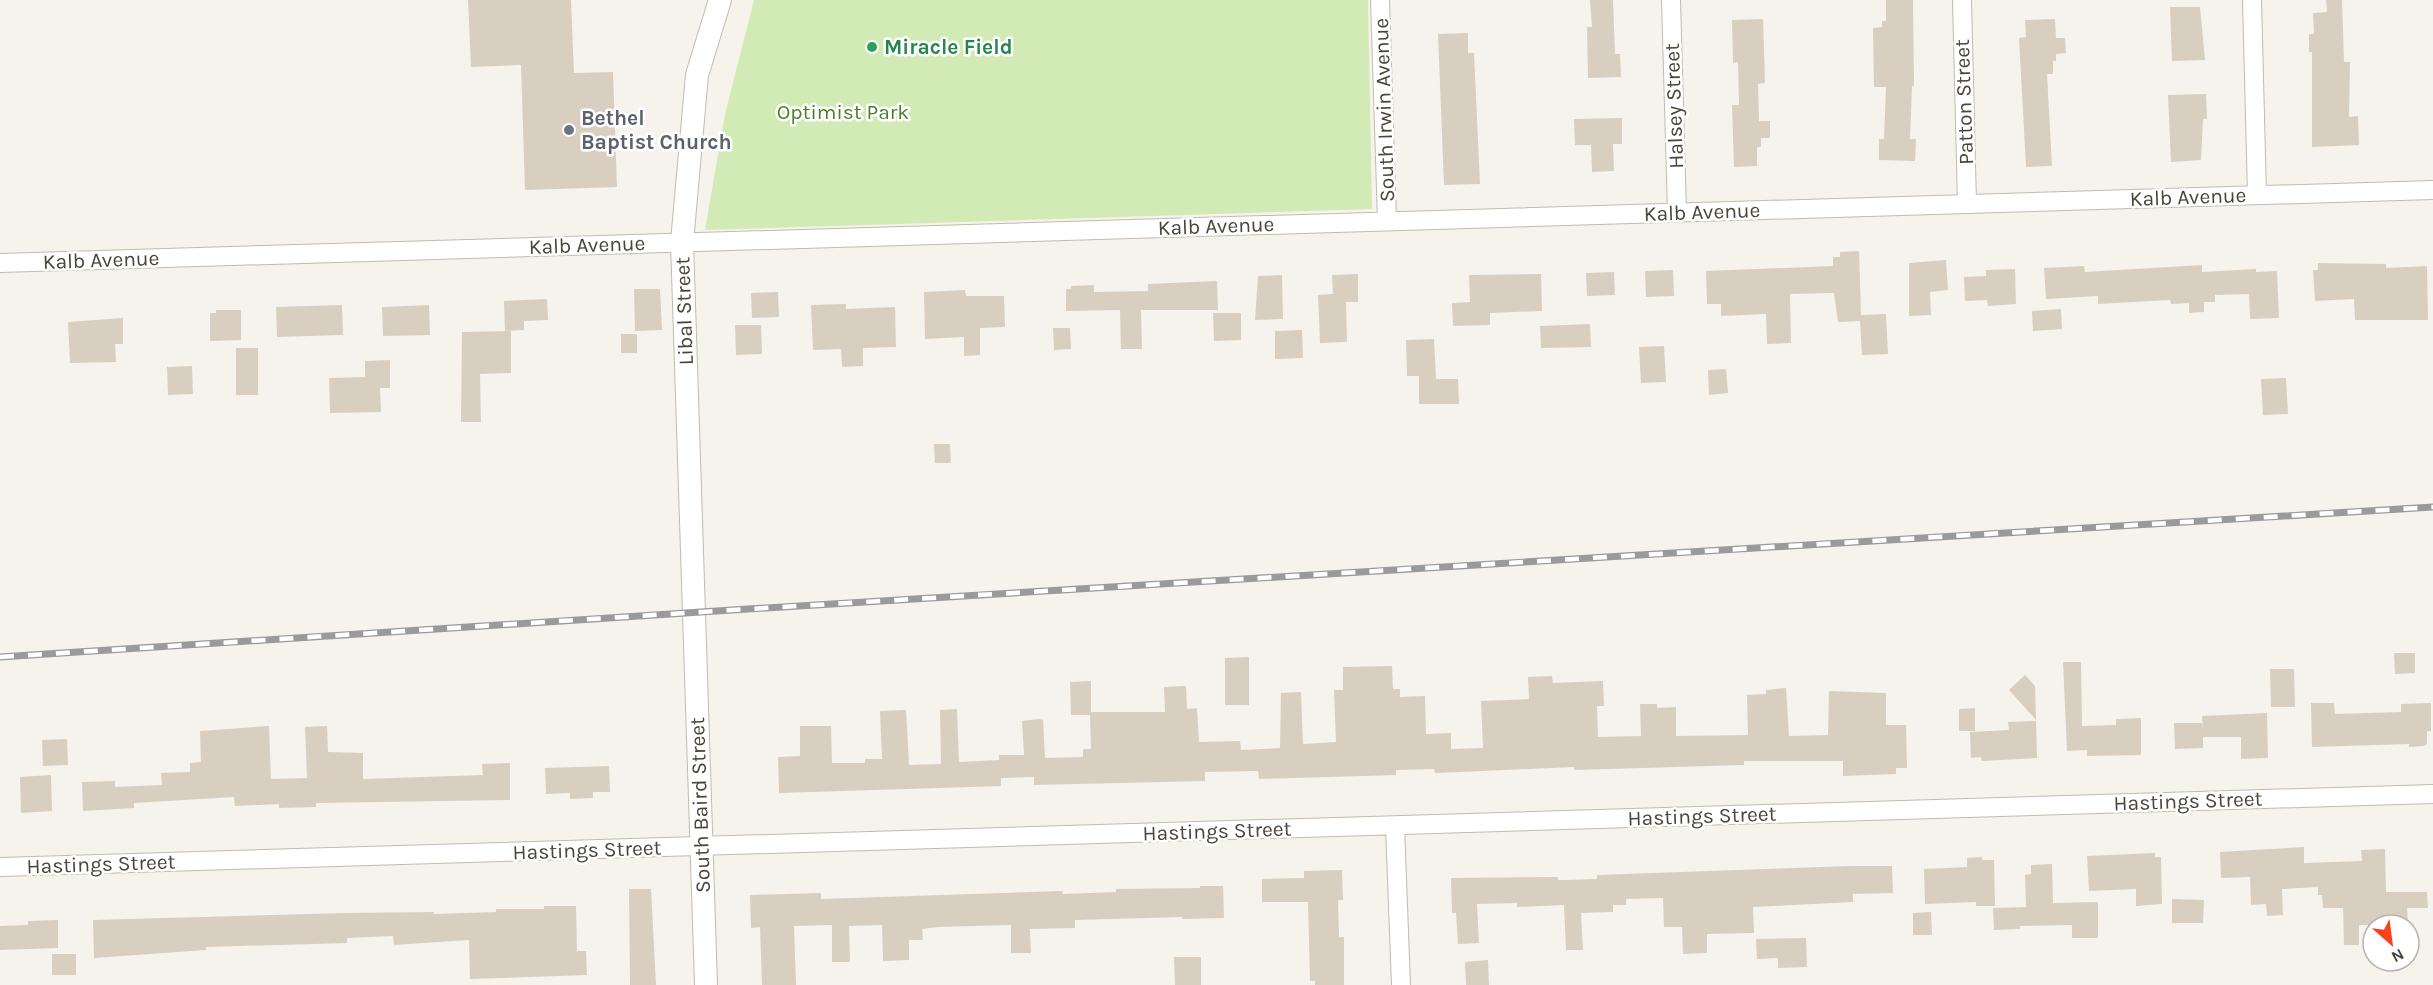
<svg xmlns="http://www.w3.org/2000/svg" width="2433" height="985" viewBox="0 0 2433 985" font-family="Karla,sans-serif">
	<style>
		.green { fill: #d2eab5 }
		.building { fill: #d8cfc1 }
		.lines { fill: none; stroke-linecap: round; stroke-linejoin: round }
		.minor-casing { stroke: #c2bbae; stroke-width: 20 }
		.tertiary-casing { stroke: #c2bbae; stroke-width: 24 }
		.minor { stroke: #fff; stroke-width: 18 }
		.tertiary { stroke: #fff; stroke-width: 22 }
		.rail-casing { stroke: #9a9a9a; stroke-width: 7 }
		.rail { stroke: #fff; stroke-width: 4.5; stroke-dasharray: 14; stroke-linecap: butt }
		.leisure-dot { fill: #2e9e5b; stroke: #fff; stroke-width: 2 }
		.worship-dot { fill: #6b7280; stroke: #fff; stroke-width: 2 }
		.labels { text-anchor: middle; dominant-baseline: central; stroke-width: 5; stroke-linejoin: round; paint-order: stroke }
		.leisure-label { font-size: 21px; font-weight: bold; fill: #27864d; stroke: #fff; text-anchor: start }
		.street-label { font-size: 21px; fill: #4b4439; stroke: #fff }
		.park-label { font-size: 21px; fill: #4a7f2a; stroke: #fff }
		.worship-label { font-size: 21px; font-weight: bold; fill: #5b616d; stroke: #fff; text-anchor: start }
	</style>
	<rect width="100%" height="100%" fill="#f6f3ec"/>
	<path class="green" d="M 754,0 L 1368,0 L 1372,209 L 705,230 L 725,114 Z"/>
	<path class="building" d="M 468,0 L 571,0 L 574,73 L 613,72 L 617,187 L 525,190 L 521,65 L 471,67 Z
		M 1590,0 L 1613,0 L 1615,54 L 1620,54 L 1621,77 L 1588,78 L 1587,27 L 1592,27 Z
		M 1886,0 L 1913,0 L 1914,86 L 1912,86 L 1910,139 L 1916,139 L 1915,161 L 1879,160 L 1879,139 L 1884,139 L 1886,87 L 1874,87 L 1873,28 L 1882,27 L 1882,21 L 1886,21 Z
		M 2326,0 L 2342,0 L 2344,62 L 2350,62 L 2349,117 L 2358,116 L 2359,145 L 2312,147 L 2312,52 L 2309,52 L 2309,34 L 2314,34 L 2313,13 L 2327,12 Z
		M 2170,7 L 2200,7 L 2205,60 L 2172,61 Z
		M 1763,19 L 1765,83 L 1758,84 L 1759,121 L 1770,121 L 1770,138 L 1761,138 L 1761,147 L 1757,147 L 1757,166 L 1734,167 L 1732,105 L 1739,105 L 1738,62 L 1733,63 L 1732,20 Z
		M 2055,19 L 2056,38 L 2065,38 L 2066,53 L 2056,54 L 2056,61 L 2053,61 L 2053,74 L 2047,74 L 2052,166 L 2026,167 L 2019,38 L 2026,37 L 2025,20 Z
		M 1468,33 L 1468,53 L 1474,53 L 1480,184 L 1444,185 L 1438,34 Z
		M 2206,94 L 2207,119 L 2203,119 L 2201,160 L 2171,162 L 2168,95 Z
		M 1622,118 L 1622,144 L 1613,144 L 1614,171 L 1592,172 L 1591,145 L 1575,145 L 1574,119 Z
		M 1859,251 L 1861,315 L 1886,314 L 1888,354 L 1862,355 L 1860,321 L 1838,322 L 1834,293 L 1790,294 L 1791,343 L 1767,344 L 1766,314 L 1721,316 L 1721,304 L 1707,304 L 1706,271 L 1833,266 L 1833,257 L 1840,257 L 1840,252 Z
		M 1946,260 L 1948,290 L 1930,292 L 1931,315 L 1909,316 L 1909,263 Z
		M 2318,263 L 2386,264 L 2386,268 L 2427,266 L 2428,320 L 2355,320 L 2354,299 L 2315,301 L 2313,270 L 2318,270 Z
		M 2202,265 L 2202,272 L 2256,269 L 2256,272 L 2277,271 L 2279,318 L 2250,319 L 2249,294 L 2215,295 L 2215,302 L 2204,302 L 2204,312 L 2189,313 L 2189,303 L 2171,304 L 2170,300 L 2098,304 L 2098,296 L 2046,299 L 2044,268 L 2084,266 L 2085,272 Z
		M 2015,269 L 2016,304 L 1988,306 L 1987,300 L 1965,301 L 1964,277 L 1986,276 L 1986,270 Z
		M 1673,270 L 1674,296 L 1646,297 L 1645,271 Z
		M 1614,272 L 1615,295 L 1587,296 L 1586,273 Z
		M 1358,274 L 1358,302 L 1346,302 L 1347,342 L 1320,343 L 1318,295 L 1333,294 L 1332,275 Z
		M 1541,274 L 1542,311 L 1490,313 L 1490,325 L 1453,326 L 1452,303 L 1470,302 L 1469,275 Z
		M 1282,275 L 1283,319 L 1255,320 L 1258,276 Z
		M 1217,281 L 1218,310 L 1141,310 L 1142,349 L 1121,349 L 1120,310 L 1066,311 L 1066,289 L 1071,289 L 1071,286 L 1094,285 L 1094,292 L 1148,291 L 1148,284 Z
		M 634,289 L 660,289 L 662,330 L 635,331 Z
		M 965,290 L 966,296 L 1004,296 L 1005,327 L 980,328 L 980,355 L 964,356 L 964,337 L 925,339 L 924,292 Z
		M 778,292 L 779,317 L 752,318 L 751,293 Z
		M 547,299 L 548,320 L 524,321 L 524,330 L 505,331 L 504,301 Z
		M 846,304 L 846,309 L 895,307 L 896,347 L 863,348 L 863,366 L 842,367 L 841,349 L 813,350 L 811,305 Z
		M 342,305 L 343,335 L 277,337 L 276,307 Z
		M 429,305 L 430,335 L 383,336 L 382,307 Z
		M 2061,309 L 2062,329 L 2033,331 L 2032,311 Z
		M 216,310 L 241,310 L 241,340 L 210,341 L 210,313 L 216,313 Z
		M 1213,313 L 1241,313 L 1241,340 L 1214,341 Z
		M 123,318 L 123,344 L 115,344 L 116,362 L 70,363 L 68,322 Z
		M 1590,324 L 1591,347 L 1541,348 L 1540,326 Z
		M 735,325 L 761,325 L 762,354 L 736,355 Z
		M 1053,328 L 1070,328 L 1071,349 L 1054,350 Z
		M 1302,330 L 1303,358 L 1275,359 L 1275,331 Z
		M 511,331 L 511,373 L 480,374 L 481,422 L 461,422 L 462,332 Z
		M 621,334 L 637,334 L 637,353 L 621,353 Z
		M 1434,339 L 1436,379 L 1458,379 L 1459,404 L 1419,404 L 1419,376 L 1407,376 L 1406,340 Z
		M 1664,346 L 1666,382 L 1641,383 L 1639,347 Z
		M 236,348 L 258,348 L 258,395 L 236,395 Z
		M 390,360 L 390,388 L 380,388 L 381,412 L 330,413 L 329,378 L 365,377 L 365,361 Z
		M 192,366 L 193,394 L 168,395 L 167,367 Z
		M 1726,369 L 1728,393 L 1709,395 L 1708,370 Z
		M 2286,378 L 2288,414 L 2263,415 L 2261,379 Z
		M 934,444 L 950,444 L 951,463 L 935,463 Z
		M 2394,653 L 2415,653 L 2415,673 L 2395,674 Z
		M 1249,657 L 1249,705 L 1225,705 L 1225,658 Z
		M 2063,662 L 2081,662 L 2082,726 L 2116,725 L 2116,719 L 2141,718 L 2141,755 L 2087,756 L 2087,750 L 2067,751 Z
		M 1392,666 L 1393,689 L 1400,689 L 1400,697 L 1425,696 L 1426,734 L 1451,733 L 1451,749 L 1483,748 L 1481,701 L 1529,699 L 1528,677 L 1552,676 L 1553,683 L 1603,681 L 1604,706 L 1597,706 L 1598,737 L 1641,736 L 1640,704 L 1657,704 L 1657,708 L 1676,707 L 1676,736 L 1748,735 L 1747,695 L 1766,694 L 1766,690 L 1786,688 L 1789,736 L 1828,735 L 1829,691 L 1886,693 L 1886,725 L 1906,725 L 1907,768 L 1896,768 L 1896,774 L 1843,776 L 1843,761 L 1744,761 L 1744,765 L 1574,770 L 1574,767 L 1460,772 L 1435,773 L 1434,769 L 1396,770 L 1396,775 L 1259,779 L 1258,771 L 1205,772 L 1205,781 L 1034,785 L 1034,777 L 1001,778 L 1001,786 L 779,793 L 778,757 L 800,756 L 800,726 L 831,726 L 832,763 L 865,763 L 865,759 L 882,759 L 880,711 L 906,710 L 909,765 L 941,764 L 940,710 L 957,709 L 959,762 L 999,760 L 999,755 L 1024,755 L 1022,721 L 1039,719 L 1043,720 L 1045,758 L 1083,757 L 1083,749 L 1091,749 L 1090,715 L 1071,715 L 1070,682 L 1091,681 L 1091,712 L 1165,712 L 1164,687 L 1186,686 L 1187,709 L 1197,708 L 1199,742 L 1240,741 L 1241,750 L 1280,748 L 1281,693 L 1301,692 L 1303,744 L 1336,742 L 1334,690 L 1343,690 L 1343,667 Z
		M 2270,669 L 2294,669 L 2295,707 L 2271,707 Z
		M 2025,675 L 2035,686 L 2036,720 L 2009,690 Z
		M 2311,703 L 2334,703 L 2335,714 L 2401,712 L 2401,704 L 2431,703 L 2431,731 L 2427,731 L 2427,744 L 2424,746 L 2409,747 L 2409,744 L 2312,747 Z
		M 1975,708 L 1975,731 L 1959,731 L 1959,709 Z
		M 2267,713 L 2268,758 L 2241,759 L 2241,737 L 2203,737 L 2203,748 L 2175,749 L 2174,723 L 2202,723 L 2203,732 L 2202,716 Z
		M 2036,721 L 2037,758 L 1982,761 L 1981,757 L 1971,758 L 1970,732 L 2009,730 L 2008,722 Z
		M 269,726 L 271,779 L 307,778 L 305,727 L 327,726 L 328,752 L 363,753 L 363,779 L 483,775 L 482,764 L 510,763 L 510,800 L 316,803 L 316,807 L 279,808 L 279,804 L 235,806 L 234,797 L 134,803 L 134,808 L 83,811 L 82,782 L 115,781 L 115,787 L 162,785 L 161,773 L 190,772 L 190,763 L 201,762 L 200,731 Z
		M 67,739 L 68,765 L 43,766 L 42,740 Z
		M 609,766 L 610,792 L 593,792 L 593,798 L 570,799 L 570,793 L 546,794 L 545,768 Z
		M 51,775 L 52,811 L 21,813 L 20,777 Z
		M 2304,847 L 2304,863 L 2362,861 L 2361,850 L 2385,849 L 2386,892 L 2427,892 L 2428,908 L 2407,908 L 2408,925 L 2359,925 L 2359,945 L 2344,945 L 2343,908 L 2323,908 L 2322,895 L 2318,895 L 2318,887 L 2282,889 L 2283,915 L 2267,916 L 2266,904 L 2251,905 L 2250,877 L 2221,878 L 2220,852 Z
		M 2155,853 L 2155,857 L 2161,857 L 2162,904 L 2136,906 L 2136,889 L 2089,891 L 2087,856 Z
		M 1982,857 L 1982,860 L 1994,860 L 1995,906 L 1976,906 L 1976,902 L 1925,904 L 1924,869 L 1967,867 L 1967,858 Z
		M 2052,864 L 2053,903 L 2098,902 L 2098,938 L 2072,938 L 2072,925 L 2020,926 L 2020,929 L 1994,930 L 1993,908 L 2026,907 L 2025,875 L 2031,874 L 2031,865 Z
		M 1852,866 L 1892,866 L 1893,893 L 1853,894 L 1853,902 L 1753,907 L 1754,933 L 1707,934 L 1707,953 L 1683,954 L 1682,927 L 1664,927 L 1663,898 L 1626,899 L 1626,905 L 1613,905 L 1613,912 L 1581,913 L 1583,950 L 1566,950 L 1564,905 L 1517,907 L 1517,903 L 1477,904 L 1479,943 L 1458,944 L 1456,913 L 1452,913 L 1451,878 L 1558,877 L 1558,880 L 1567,880 L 1597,879 L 1597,875 Z
		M 1342,870 L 1343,900 L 1338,900 L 1339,937 L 1344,937 L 1344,985 L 1315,985 L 1315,981 L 1310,981 L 1308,902 L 1262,902 L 1262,879 L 1304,878 L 1304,871 Z
		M 1200,886 L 1223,886 L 1224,918 L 1182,919 L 1182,917 L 1075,920 L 1075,928 L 1030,929 L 1031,953 L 1011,953 L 1011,925 L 938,927 L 922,929 L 923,940 L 909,940 L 909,960 L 883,961 L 882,925 L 849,926 L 850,962 L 832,962 L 832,925 L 794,926 L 796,985 L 762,985 L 760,927 L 751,928 L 750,895 L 821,893 L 821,899 L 1062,891 L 1063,894 L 1116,892 L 1116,889 L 1200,888 Z
		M 629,889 L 651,889 L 656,985 L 630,985 Z
		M 2172,899 L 2204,900 L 2203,923 L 2172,923 Z
		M 544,906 L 576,906 L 577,951 L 586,951 L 587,975 L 470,979 L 469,940 L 394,945 L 393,936 L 347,938 L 347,943 L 206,947 L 206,950 L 94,958 L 93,920 L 346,913 L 434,912 L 434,914 L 496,912 L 496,909 L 544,909 Z
		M 1931,912 L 1932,935 L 1913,935 L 1913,913 Z
		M 58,920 L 58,948 L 0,950 L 0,926 L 28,925 L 28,921 Z
		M 1806,938 L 1807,967 L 1778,968 L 1778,958 L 1757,959 L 1756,939 Z
		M 52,954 L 76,954 L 76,975 L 52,975 Z
		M 1174,957 L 1201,957 L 1201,985 L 1175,985 Z
		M 1488,960 L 1489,985 L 1466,985 L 1465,962 Z"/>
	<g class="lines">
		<g class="minor-casing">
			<path id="minor" d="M 1380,0 L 1387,221
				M 1671,0 L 1677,212
				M 1962,0 L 1967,204
				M 2252,0 L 2257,195
				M 0,263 L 2433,190
				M 1395,826 L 1401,985
				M 0,867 L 2433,794"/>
		</g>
		<g class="tertiary-casing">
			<path id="tertiary" d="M 706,985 L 682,242 L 697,75 L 720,0"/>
		</g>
		<use href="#minor" class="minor"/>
		<use href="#tertiary" class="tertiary"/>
		<g class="rail-casing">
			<path id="rail" d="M 0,657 L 732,610 L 2433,507"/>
		</g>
		<use href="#rail" class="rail"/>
	</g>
	<circle class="leisure-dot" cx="872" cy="47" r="6"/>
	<circle class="worship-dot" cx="569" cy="130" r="6"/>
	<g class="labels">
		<g class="leisure-label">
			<text x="884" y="47">Miracle Field</text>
		</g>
		<g class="street-label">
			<text transform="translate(1964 102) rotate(-92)">Patton Street</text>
			<text transform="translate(1674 106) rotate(-92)">Halsey Street</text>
			<text transform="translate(1384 110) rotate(-92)">South Irwin Avenue</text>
			<text transform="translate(2188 197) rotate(-2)">Kalb Avenue</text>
			<text transform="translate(1702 212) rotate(-2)">Kalb Avenue</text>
			<text transform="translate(1216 226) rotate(-2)">Kalb Avenue</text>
			<text transform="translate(587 245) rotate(-2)">Kalb Avenue</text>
			<text transform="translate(101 260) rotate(-2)">Kalb Avenue</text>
			<text transform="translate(684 311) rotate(-92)">Libal Street</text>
			<text transform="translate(2188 801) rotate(-2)">Hastings Street</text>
			<text transform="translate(700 805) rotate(-92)">South Baird Street</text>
			<text transform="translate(1702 816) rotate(-2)">Hastings Street</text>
			<text transform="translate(1217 831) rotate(-2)">Hastings Street</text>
			<text transform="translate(587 850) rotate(-2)">Hastings Street</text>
			<text transform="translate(101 864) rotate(-2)">Hastings Street</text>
		</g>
		<g class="park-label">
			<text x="843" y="112">Optimist Park</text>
		</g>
		<g class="worship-label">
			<text x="581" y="118">Bethel<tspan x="581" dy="24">Baptist Church</tspan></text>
		</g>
	</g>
	<g transform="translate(2391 943) rotate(152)"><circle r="28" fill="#ffffff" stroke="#b7b4b0" stroke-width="1.5"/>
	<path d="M0-4.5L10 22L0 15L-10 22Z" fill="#fc3f1d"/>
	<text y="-9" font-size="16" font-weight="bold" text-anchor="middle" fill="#4b4439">N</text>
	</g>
</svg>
